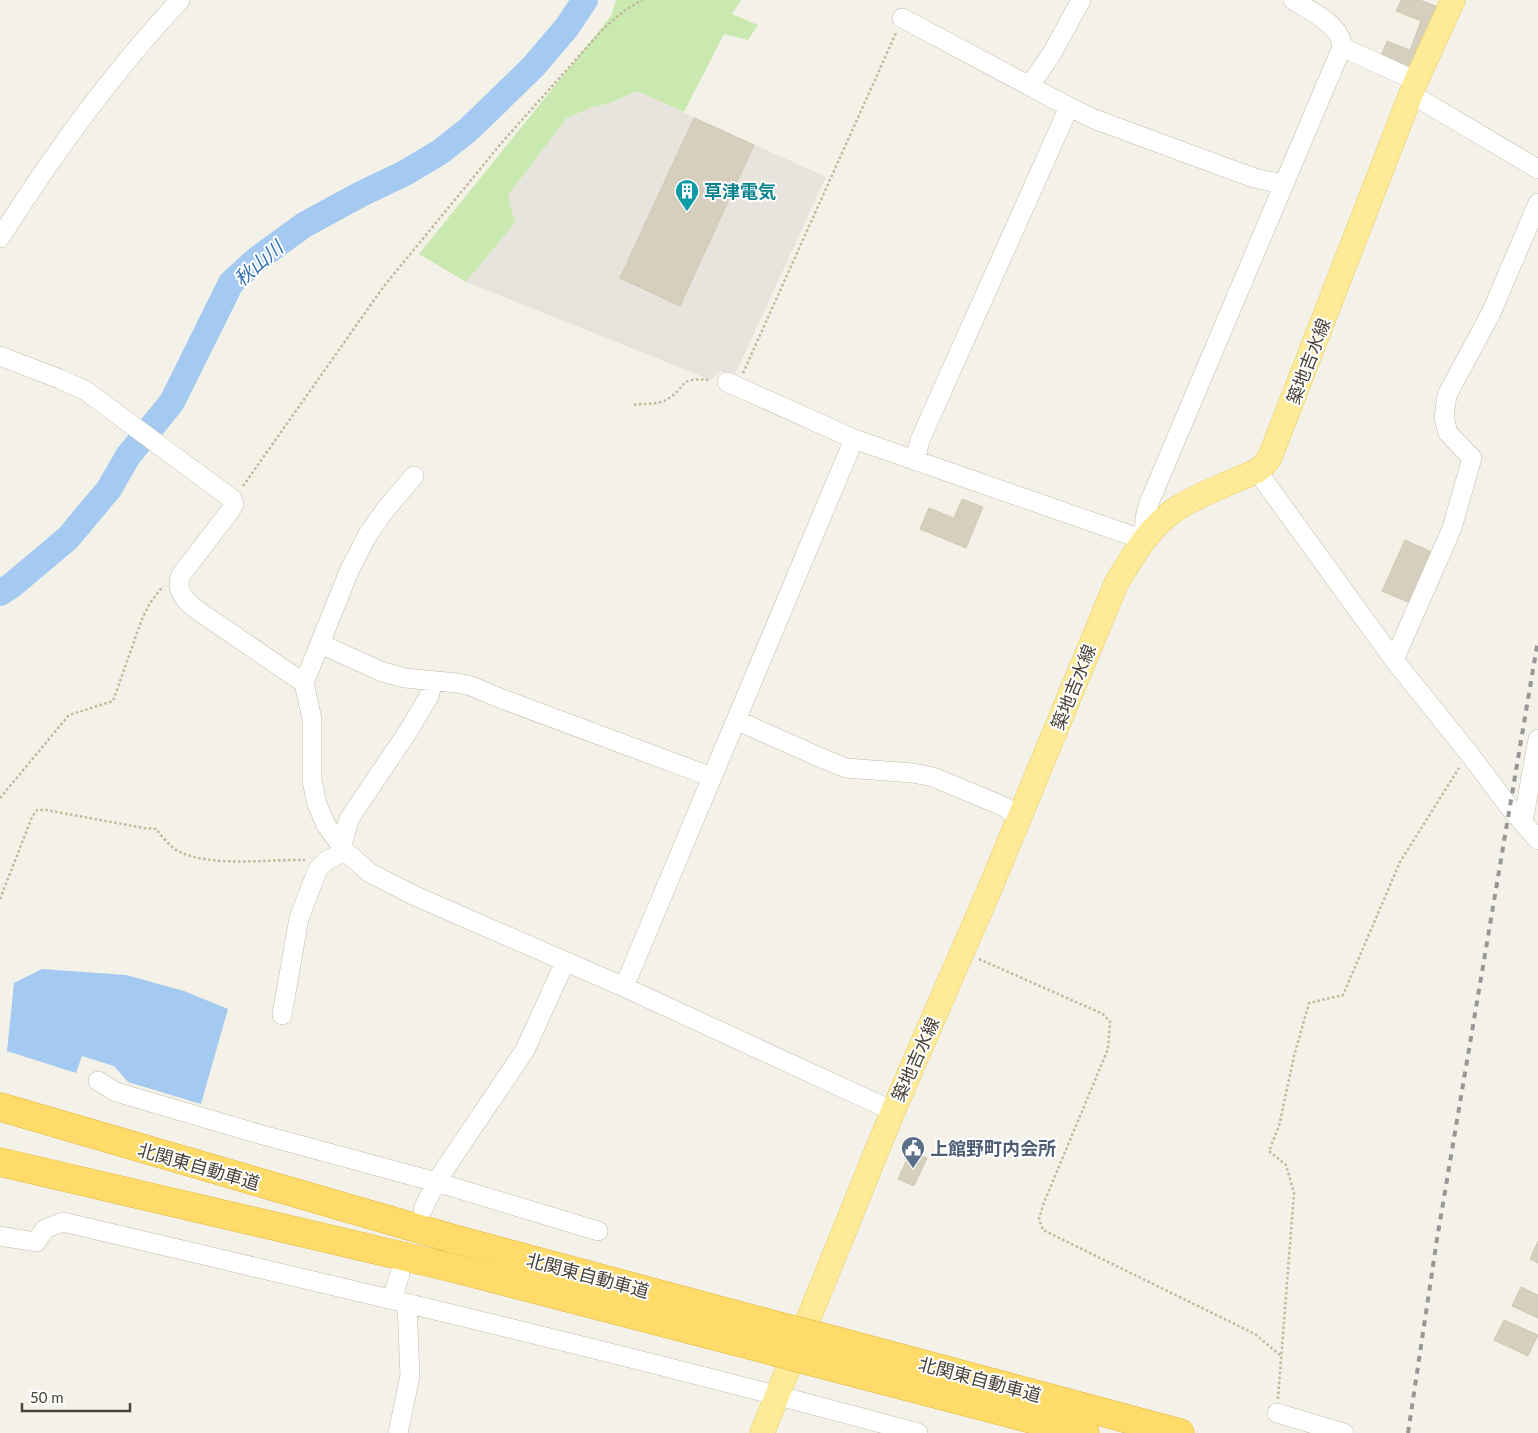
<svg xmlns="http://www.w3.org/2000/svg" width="1538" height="1433" viewBox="0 0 1538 1433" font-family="Lato,'Noto Sans JP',sans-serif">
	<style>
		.industrial { fill: #e7e3dd }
		.green { fill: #cae9b1 }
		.water { fill: #a4caf1 }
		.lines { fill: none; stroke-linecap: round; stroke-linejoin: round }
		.river { stroke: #a4caf1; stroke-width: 26 }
		.building { fill: #d6cfbe; stroke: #d1c8b1 }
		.minor-casing { stroke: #c0bbab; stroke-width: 20 }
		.major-casing { stroke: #e5cb65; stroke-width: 25 }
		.highway-casing { stroke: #dfb237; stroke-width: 29 }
		.path { stroke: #c2b89c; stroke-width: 2.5; stroke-dasharray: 2.5 2.5; stroke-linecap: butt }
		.minor { stroke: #fff; stroke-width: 19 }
		.major { stroke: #ffeb97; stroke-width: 24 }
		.highway { stroke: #ffdc69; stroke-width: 28 }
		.rail { stroke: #979797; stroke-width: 4; stroke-dasharray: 6 6; stroke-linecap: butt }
		.highway-bridge-casing { stroke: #dfb237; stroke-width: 29; stroke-linecap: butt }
		.highway-bridge { stroke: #ffdc69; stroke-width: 28 }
		.labels { text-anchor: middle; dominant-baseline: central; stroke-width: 4; stroke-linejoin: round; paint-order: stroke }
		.culture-label { font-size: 18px; font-weight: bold; fill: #0d838f; stroke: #fff; text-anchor: start }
		.street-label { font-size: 18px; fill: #484337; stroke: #fff }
		.service-label { font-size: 18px; font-weight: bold; fill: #4e5e75; stroke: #fff; text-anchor: start }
		.water-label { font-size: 19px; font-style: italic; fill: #2e6fb6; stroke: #fff }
	</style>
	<rect width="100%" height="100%" fill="#f4f2e8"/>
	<path class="industrial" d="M 637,91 L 826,177 L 734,377 L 721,371 L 711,380 L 466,282 L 515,223 L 508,195 L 567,118 L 590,108 L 613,102 Z"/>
	<path class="green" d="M 616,0 L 741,0 L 732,14 L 758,25 L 748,40 L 724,34 L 684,112 L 637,91 L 613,102 L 590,108 L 567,118 L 508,195 L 515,223 L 466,282 L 419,254 L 611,16 Z"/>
	<path class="water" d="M 42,969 L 126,975 L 184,991 L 228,1009 L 201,1104 L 128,1082 L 114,1066 L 82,1056 L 76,1073 L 7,1051 L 14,983 Z"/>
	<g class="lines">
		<path class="river" d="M 0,593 L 11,586 L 68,538 L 109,489 L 128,456 L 172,402 L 231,283 L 256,260 L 304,225 L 361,194 L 405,173 L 440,152 L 468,130 L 533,67 L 567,27 L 585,0"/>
	</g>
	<path class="building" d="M 1401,0 L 1420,0 L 1438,7 L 1412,71 L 1380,58 L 1387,41 L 1410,50 L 1421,21 L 1396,11 Z
		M 694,118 L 754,145 L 680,306 L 620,278 Z
		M 962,499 L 983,507 L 966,548 L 920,529 L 929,508 L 954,518 Z
		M 1405,540 L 1434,553 L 1412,604 L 1382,591 Z
		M 911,1151 L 927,1158 L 914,1186 L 898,1179 Z
		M 1538,1241 L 1538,1263 L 1530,1259 Z
		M 1521,1287 L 1538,1295 L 1538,1318 L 1512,1306 Z
		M 1504,1320 L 1538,1335 L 1528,1356 L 1494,1340 Z"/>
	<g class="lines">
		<g class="minor-casing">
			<path id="minor" d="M 902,18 L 1069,107 L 1094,119 L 1254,178 L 1283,184
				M 1342,47 L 1416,81
				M 1030,85 L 1051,55 L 1081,0
				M 1411,94 L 1538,169
				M 0,238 C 53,154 112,73 180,0
				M 0,356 L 60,379 L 86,391 L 232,499 L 234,504 L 230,511 L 181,575 C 174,590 186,601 197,610 L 304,683
				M 727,382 L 854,439 L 1144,540 L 1145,518 L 1149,503 L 1342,47 C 1342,25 1310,11 1293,0
				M 915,461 L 920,440 L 1069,107
				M 1257,471 L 1394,660 L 1471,756 L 1510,808 L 1538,840
				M 414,476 L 385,510 L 367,536 L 350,569 L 304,683 L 312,719 L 312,781 L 317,804 L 326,825 L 345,851 L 370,873 L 413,895 L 624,987 L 893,1111
				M 320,644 L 383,672 L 405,678 L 457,683 L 471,686 L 502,699 L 712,777
				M 1394,660 L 1452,528 L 1472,458 L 1448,433 L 1444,418 L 1447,395 L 1491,313 L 1538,203
				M 736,720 L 819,757 L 846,768 L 913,773 L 933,777 L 1005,807 L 1019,818
				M 1523,822 L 1538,739
				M 342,846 L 349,819 L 409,730 L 429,696 L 433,682
				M 624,987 L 854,439
				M 282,1015 L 299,918 L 318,869 L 326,861 L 345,851
				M 98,1081 L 116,1092 L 259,1134 L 436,1182 L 598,1231
				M 423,1209 L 436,1182 L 525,1050 L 565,962
				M 0,1236 L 36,1242 L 45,1229 L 63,1222 C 349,1289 635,1356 918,1433
				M 392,1299 L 400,1274
				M 1277,1413 L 1344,1433
				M 398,1433 L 410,1376 L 407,1303"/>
		</g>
		<g class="major-casing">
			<path id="major" d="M 762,1433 L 893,1111 L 991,886 L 1116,584 C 1132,557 1149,527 1176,509 C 1201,493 1230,483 1257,471 L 1264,465 L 1270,457 L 1416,81 L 1453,0"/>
		</g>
		<g class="highway-casing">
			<path id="highway" d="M 0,1107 L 454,1239 L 782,1327
				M 0,1162 L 449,1267 L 776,1352
				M 822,1337 L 1180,1433
				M 813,1362 L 1085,1433"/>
		</g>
		<path class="path" d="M 743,373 L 896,33
			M 634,405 C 643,403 657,405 666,400 C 690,386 675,377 711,380
			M 243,486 L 384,286 L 504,140 L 604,28 L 624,11 L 642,0
			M 0,798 L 69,715 L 113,701 L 142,619 L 150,603 L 163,586
			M 0,899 L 32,817 L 37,810 L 46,810 L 144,828 L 156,829 C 162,836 169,846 178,851 C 212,868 267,859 305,860
			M 979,959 L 1103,1014 L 1110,1022 L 1108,1049 L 1043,1205 L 1039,1219 L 1043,1230 L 1255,1334 L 1281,1356
			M 1278,1399 L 1294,1193 L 1286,1165 L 1269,1151 L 1279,1126 L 1294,1056 L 1309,1003 L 1343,995 L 1400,862 L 1459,768"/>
		<use href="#minor" class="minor"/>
		<use href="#major" class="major"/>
		<use href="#highway" class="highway"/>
		<path class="rail" d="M 1408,1433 L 1437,1239 L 1538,640"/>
		<g class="highway-bridge-casing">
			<path id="highway-bridge" d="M 782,1327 L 822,1337
				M 776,1352 L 813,1362"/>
		</g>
		<use href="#highway-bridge" class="highway-bridge"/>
	</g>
	<defs>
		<g id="building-pin" transform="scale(1.25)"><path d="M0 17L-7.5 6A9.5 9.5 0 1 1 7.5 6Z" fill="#0f9aa8" stroke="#fff"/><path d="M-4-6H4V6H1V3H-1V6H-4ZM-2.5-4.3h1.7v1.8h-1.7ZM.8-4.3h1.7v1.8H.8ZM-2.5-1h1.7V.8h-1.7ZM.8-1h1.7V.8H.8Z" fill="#fff"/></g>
		<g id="civic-pin" transform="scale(1.25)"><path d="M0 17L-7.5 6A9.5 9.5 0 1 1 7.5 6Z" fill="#5c6f8a" stroke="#fff"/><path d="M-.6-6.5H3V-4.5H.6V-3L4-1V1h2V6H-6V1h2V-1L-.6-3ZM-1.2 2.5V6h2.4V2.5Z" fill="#fff"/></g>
	</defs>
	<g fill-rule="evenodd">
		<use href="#building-pin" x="687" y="191"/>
		<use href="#civic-pin" x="913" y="1148"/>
	</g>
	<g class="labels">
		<g class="culture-label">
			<text x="704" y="191">草津電気</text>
		</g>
		<g class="street-label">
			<text transform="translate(1308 361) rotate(-69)">築地吉水線</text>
			<text transform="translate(1073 687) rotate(-68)">築地吉水線</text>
			<text transform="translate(915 1059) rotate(-66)">築地吉水線</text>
			<text transform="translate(199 1166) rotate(16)">北関東自動車道</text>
			<text transform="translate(588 1275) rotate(15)">北関東自動車道</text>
			<text transform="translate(980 1379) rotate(15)">北関東自動車道</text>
		</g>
		<g class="service-label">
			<text x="930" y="1148">上館野町内会所</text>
		</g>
		<g class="water-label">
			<text transform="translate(258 263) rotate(-41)">秋山川</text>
		</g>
	</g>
	<path d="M22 1403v8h108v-8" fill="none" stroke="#484337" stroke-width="2.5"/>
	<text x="30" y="1403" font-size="15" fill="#484337" stroke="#ffffff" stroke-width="4" paint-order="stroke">50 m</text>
</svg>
